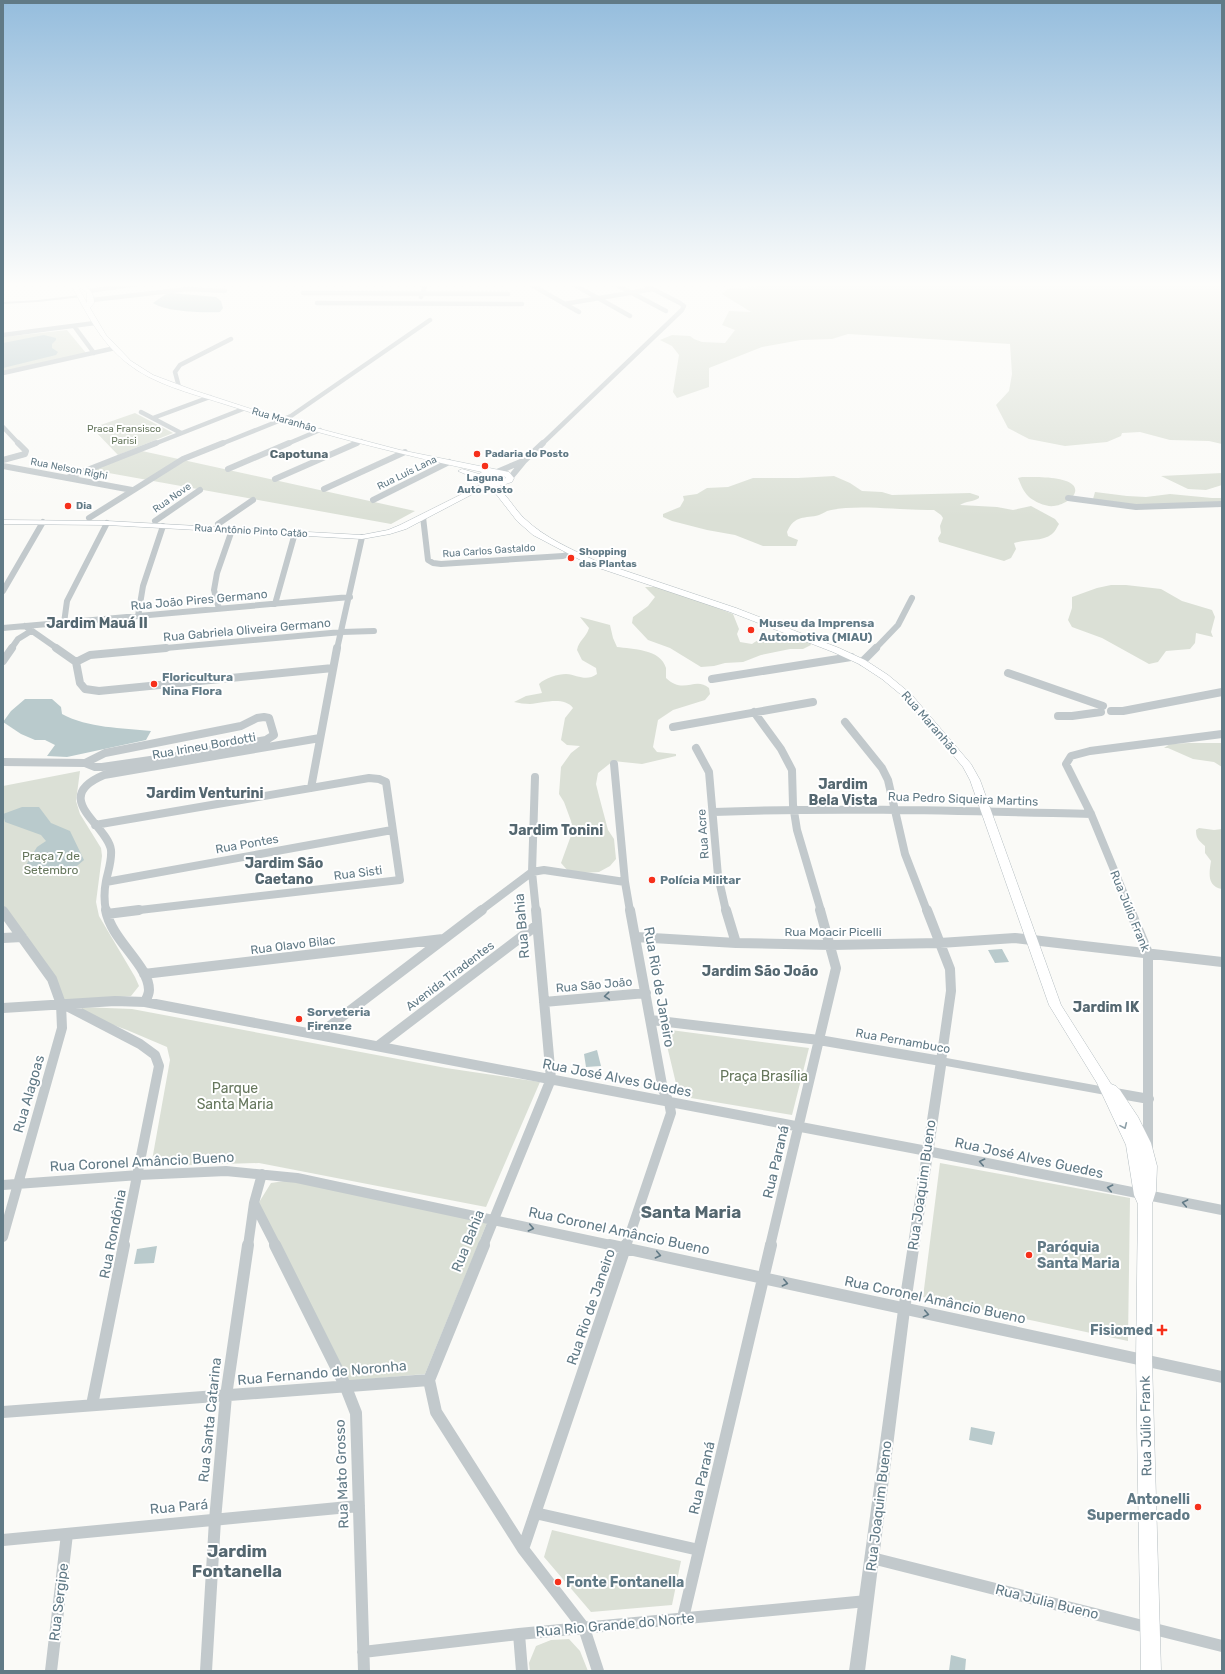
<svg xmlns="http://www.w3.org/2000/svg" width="1225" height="1674" viewBox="0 0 1225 1674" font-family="Rubik,sans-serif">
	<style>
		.green { fill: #dbe0d6 }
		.water { fill: #b9cacc }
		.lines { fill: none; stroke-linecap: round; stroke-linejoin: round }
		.secondary-casing { stroke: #b4bdc1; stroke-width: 1 }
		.minor-far4 { stroke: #c2c9cc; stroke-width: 4.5 }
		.minor-far3 { stroke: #c2c9cc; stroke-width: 6 }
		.minor-far2 { stroke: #c2c9cc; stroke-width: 8 }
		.minor-far1 { stroke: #c2c9cc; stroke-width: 10 }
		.minor { stroke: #c2c9cc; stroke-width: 12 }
		.tertiary { fill: #c2c9cc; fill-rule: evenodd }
		.secondary { fill: #fff; fill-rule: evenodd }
		.oneway { stroke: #617a86 }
		.oneway2 { stroke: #90a2aa }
		.poi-dot { fill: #f6301b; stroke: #fff; stroke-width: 1.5 }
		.labels { text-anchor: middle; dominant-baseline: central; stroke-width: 4; stroke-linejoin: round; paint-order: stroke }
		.far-street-label { font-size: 10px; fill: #617a86; stroke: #fff }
		.far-park-label { font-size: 10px; fill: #66775d; stroke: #fff }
		.far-poi-label { font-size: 10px; font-weight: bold; fill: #617a86; stroke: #fff; text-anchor: start }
		.far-quarter-label { font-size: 12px; font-weight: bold; fill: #546770; stroke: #fff }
		.street-label { font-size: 12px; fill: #617a86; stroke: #fff }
		.poi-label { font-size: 12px; font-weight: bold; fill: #617a86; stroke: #fff; text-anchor: start }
		.park-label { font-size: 12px; fill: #66775d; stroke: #fff }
		.quarter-label { font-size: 14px; font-weight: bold; fill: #546770; stroke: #fff }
		.near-street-label { font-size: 14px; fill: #617a86; stroke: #fff }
		.near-park-label { font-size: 14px; fill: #66775d; stroke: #fff }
		.near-poi-label { font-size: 14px; font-weight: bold; fill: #617a86; stroke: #fff; text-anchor: start }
		.near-quarter-label { font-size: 17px; font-weight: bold; fill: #546770; stroke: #fff }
	</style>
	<rect width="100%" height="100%" fill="#fafaf7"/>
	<path class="green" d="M 789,283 L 1222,283 L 1222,444 L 1209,441 L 1170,440 L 1140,432 L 1122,433 L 1121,436 L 1107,442 L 1065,446 L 1029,439 L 1008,428 L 996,405 L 1009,391 L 1012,374 L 1010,344 L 848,334 L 832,339 L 801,340 L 762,347 L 709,368 L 709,387 L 677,398 L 673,392 L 679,355 L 672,346 L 660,340 L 672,335 L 690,336 L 694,339 L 702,342 L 725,343 L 735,330 L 722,325 L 729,311 L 751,312 L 722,294 L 728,289 Z
		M 67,330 L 86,353 L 3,372 L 3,337 Z
		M 135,413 L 173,433 L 118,455 L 92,428 Z
		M 142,451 L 415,511 L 391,524 L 92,470 Z
		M 1222,473 L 1222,485 L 1206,490 L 1188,489 L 1161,476 Z
		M 834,476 L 850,483 L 862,491 L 882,492 L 892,495 L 970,493 L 979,496 L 979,498 C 973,502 966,501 960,505 L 997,507 L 1013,510 L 1031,506 L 1055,519 L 1059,524 C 1057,527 1055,532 1052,534 C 1042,542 1026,539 1014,543 L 1016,549 L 1011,558 L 1004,561 L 939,542 L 938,538 L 941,533 L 940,526 L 943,518 L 941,515 L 934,510 C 903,511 856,503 827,511 C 825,512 822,514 819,515 C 805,519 795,514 787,532 L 788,536 L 798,540 L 796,546 L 763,546 L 735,535 L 707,530 L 672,521 L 663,517 L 663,514 L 680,507 L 684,500 L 683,496 L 697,494 L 707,488 L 728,487 L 753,478 L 798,478 Z
		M 1022,477 C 1035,477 1064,476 1073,485 C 1082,495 1062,506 1054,506 C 1046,507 1035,502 1029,497 C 1023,491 1021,485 1018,478 Z
		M 1095,492 L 1127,496 L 1146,497 L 1170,494 L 1212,498 L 1222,498 L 1222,504 L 1153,507 L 1093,499 Z
		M 1111,585 L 1126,585 L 1161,589 L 1182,601 L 1212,610 L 1215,617 L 1211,632 L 1213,637 L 1196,633 L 1195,643 L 1190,649 L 1166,651 L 1158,662 L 1149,664 L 1102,638 L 1072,627 L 1068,620 L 1072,608 L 1072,597 L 1097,588 Z
		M 645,587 L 663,587 L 733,614 L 739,629 L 737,634 L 740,642 L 752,644 C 769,632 789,632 808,639 L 811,645 L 803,649 L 790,649 L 761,655 L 743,662 L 725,663 L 714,666 L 701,667 L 670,648 L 648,640 L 632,623 L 633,617 L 648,606 L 655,597 Z
		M 580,617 L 610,625 L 613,638 L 617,647 C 632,649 661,649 666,668 C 666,671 666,675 666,678 C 684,695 695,676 709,688 L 710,694 L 705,700 L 673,710 L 658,720 L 653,747 L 657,752 L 676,754 L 676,756 L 642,764 L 613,761 L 598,773 L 596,784 L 599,796 L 608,830 L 614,839 L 616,859 L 610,866 L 599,872 L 583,873 L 568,871 L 561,863 L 573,830 L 571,821 L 564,802 L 559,794 L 561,767 L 571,753 L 580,746 L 567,745 L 561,740 L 565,718 L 573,708 C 564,696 543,703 530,704 C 525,704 519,703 514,702 L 526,696 L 542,693 L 539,684 C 545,678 558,674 566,674 C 578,675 586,682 597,674 L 596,668 L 582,660 L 577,650 C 579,640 586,638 589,628 Z
		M 1189,743 L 1222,743 L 1222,767 L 1214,762 L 1193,759 L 1168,748 L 1164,748 L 1170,744 Z
		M 80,771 L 76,801 L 80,814 L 101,848 L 102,856 L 96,902 L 99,916 L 135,977 L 139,986 L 131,996 L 63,1002 L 53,978 L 3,905 L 3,786 Z
		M 1199,828 L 1214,830 L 1222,829 L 1222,889 C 1207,886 1209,874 1211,861 L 1205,853 L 1205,846 C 1198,840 1196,838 1196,830 Z
		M 81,1007 L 132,1009 L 446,1068 L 540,1082 L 486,1207 L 259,1163 L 151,1166 L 170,1060 L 167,1047 L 127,1030 L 86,1015 Z
		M 663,1029 L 809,1048 L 792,1115 L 679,1096 Z
		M 940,1163 L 1130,1198 L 1128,1341 L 923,1297 Z
		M 298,1179 L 487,1223 L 425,1374 L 347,1381 L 258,1204 L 271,1183 Z
		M 552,1530 L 681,1561 L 672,1605 L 591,1612 L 544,1557 Z
		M 569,1639 L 580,1651 L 588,1671 L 530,1671 L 529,1663 L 536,1646 L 551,1640 Z"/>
	<path class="water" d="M 172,293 L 216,297 L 221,301 L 223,308 L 220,312 C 204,313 166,312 153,303 L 166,294 Z
		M 44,335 L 56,338 L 56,340 L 52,344 L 52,348 L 58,352 L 56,355 L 3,368 L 3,343 Z
		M 25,699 L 52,699 L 61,707 L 62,714 C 88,728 122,728 151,731 L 146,740 L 67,757 L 47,756 L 55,745 L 45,740 L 35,740 L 21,734 L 3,722 L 11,711 Z
		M 22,807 L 39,807 L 51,823 L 70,831 L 84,860 L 71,871 L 46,876 L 29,874 L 26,865 L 37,847 L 46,841 L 41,835 L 5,822 L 3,814 Z
		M 1002,949 L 1009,962 L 995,963 L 988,950 Z
		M 597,1050 L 601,1066 L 586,1067 L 584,1054 Z
		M 157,1246 L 154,1263 L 134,1264 L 137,1249 Z
		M 971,1427 L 995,1432 L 992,1445 L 969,1440 Z
		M 951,1655 L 966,1659 L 965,1671 L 949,1671 Z"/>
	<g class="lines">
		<g class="secondary-casing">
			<path id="secondary" d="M 70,283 L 81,283 C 89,288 94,293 94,303 L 90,308 L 106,335 L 131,361 L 153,375 L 193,390 L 282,419 L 400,450 L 509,472 L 514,478 L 512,482 L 496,487 C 508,495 514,509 525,519 C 545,538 571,549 596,561 L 736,608 L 839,648 L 865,660 L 888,675 L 911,694 L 971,764 L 980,780 L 1061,1005 L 1111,1084 L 1116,1086 L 1120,1090 L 1138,1117 L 1151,1143 L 1157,1166 L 1156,1191 L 1152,1204 L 1152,1361 L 1161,1671 L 1141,1671 L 1136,1361 L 1138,1204 L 1134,1195 L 1126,1145 L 1097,1083 L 1049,1005 L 970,780 L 963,767 L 905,698 L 882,679 L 859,664 L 833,652 L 730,612 L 590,565 L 533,535 L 517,521 L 496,494 L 486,487 L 406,529 L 390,534 L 362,539 L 107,525 L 3,524 L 3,520 L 107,521 L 362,535 L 388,530 L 400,525 L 480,485 L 470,476 L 458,471 L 462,469 L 479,474 L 482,472 C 394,453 307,431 221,403 C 190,393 153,384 127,363 C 100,342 86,312 70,283 ZM 77,285 L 87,293 L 87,303 ZM 492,474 L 504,476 L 506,478 L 495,482 L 483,481 L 483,479 Z"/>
		</g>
		<path class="minor-far4" d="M 418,283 L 425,287 L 421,297
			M 528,283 L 579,312
			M 571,283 L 630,316
			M 613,283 L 666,311
			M 89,291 L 144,283
			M 303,293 L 508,294
			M 92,300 L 188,289 L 225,291
			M 317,303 L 522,304
			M 564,304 L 653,289
			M 74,326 L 94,353
			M 3,335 L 95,323
			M 3,373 L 115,348
			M 179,387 L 175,372 L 180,365 L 231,339
			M 141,412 L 181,433
			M 153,418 L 210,397
			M 3,427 L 19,444
			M 154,444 L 243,409
			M 221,444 L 291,416 L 430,320
			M 287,444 L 320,430
			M 354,444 L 361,441
			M 542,444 L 682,310 L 684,306 L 680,303 L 641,283"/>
		<path class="minor-far3" d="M 3,460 L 25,454 L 26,451 L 18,443
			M 3,466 L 132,490
			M 228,469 L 289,443
			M 497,472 L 523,461
			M 67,478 L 156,443
			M 510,478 L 524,461 L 543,443
			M 275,479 L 357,443
			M 324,489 L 405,452
			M 1068,498 L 1136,507 L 1222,504
			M 373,500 L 449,462
			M 423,517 L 428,560 L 433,563 L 441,564 L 563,556 L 572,553
			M 89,518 L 183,459 L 223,443
			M 155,521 L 200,490
			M 218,524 L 253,500
			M 3,591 L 43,522
			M 275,604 L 295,533
			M 219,609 L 214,590 L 217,573 L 232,530
			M 138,616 L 143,586 L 163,526
			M 64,623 L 67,601 L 107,523
			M 25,626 L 58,649
			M 3,628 L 350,597
			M 11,649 L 18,639 L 31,631
			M 155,649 L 342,632 L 374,631
			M 337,649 L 362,537
			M 875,649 L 898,625 L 912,598"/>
		<path class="minor-far2" d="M 56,648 L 76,662
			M 3,661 L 12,648
			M 76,662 L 90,655 L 166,648
			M 76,662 L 80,683 L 85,689 L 99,691 L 333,668
			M 862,662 L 876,648
			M 1008,673 L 1103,706
			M 712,679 L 851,657
			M 1111,711 L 1123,711 L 1222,692
			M 754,712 L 781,749 L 792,770 L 793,805 L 797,830 L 821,911
			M 1058,716 L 1072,716 L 1101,712
			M 264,717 L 269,718 L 274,735 L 266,740 L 178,756 L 102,767 L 95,767 L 85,763 L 105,753 L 241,726 L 257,718 Z
			M 845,722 L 882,768 L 888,780 L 905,854 L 927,911
			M 673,727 L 813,702
			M 696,748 L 709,772 L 718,876 L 726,911
			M 3,762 L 85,763
			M 614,764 L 625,882 L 630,911
			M 535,777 L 532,872 L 536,911
			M 311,788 L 337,648
			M 714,812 C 840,807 965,811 1091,814
			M 95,825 L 369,778 L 379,779 L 386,782 L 400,880 L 131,911
			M 106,882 L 392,830
			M 106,911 C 104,901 104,891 106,881 C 108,871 112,861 111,850 C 108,825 49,798 104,775 L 320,738
			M 480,911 L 532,872 L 544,870 L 625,882
			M 1131,911 L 1091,814 L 1066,764 L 1071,756 L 1090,751 L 1222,734"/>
		<path class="minor-far1" d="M 106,910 C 111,940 149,965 149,990 C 149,994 147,998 145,1002
			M 726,910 L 736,943
			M 1130,910 L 1148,953 L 1148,1148
			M 3,911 L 52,979 L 61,1004 L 62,1028 L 3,1237
			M 107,914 L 139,910
			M 636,937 L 736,943 L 831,945 L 940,943 L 1015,938 L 1222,962
			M 3,938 L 22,937
			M 144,974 L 443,939
			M 544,1002 L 646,993
			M 63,1004 L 140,1044 L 155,1055 L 159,1066 L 123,1246
			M 3,1008 L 115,1001 L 145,1002 L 927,1151 L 1222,1210
			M 651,1020 L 819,1040 L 941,1061 L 951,991 L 950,969 L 927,910
			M 318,1035 L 482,910
			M 378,1046 L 537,925
			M 1115,1093 L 1149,1099
			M 3,1185 L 139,1175 L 226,1171 L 297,1178 L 615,1246
			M 254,1203 L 276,1246
			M 248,1246 L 254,1203 L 262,1174
			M 483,1246 L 551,1079 L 536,910
			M 626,1246 L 671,1113 L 669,1102 L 663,1090 L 630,910
			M 770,1246 L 836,968 L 820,910"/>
		<path class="minor" d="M 275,1245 L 345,1385 L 356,1413 L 364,1671
			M 484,1245 L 429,1380 L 436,1412 L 523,1549 L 584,1628 L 598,1671
			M 610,1245 L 1222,1377
			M 92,1405 L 124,1245
			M 3,1412 L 429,1380
			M 535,1513 L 699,1550
			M 3,1540 L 359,1506
			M 523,1549 L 626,1245
			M 872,1558 L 1222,1646
			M 683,1618 L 771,1245
			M 519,1634 L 522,1671
			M 363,1652 L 519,1634 L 867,1601
			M 51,1671 L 67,1534
			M 206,1671 L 215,1520 L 226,1396 L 248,1245"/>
		<path class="tertiary" d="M 80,295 L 82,295 L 82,297 L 38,302 L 3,304 L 3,302 L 38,300 Z
			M 941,1057 L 1111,1088 L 1115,1089 L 1117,1092 L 1115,1095 L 1111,1096 L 946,1066 L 910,1310 L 865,1671 L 849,1671 L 898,1310 L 936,1061 L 937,1058 Z"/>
		<use href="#secondary" class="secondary"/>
	</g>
	<defs><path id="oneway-chevron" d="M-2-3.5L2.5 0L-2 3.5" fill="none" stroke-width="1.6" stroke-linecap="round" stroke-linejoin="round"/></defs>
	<g class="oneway">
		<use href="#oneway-chevron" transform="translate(607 996) rotate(175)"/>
		<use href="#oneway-chevron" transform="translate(982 1162) rotate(-168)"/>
		<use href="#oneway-chevron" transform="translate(1110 1188) rotate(-168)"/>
		<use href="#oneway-chevron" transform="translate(1185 1203) rotate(-169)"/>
		<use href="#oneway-chevron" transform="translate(531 1228) rotate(12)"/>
		<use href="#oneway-chevron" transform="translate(658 1255) rotate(12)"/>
		<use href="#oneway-chevron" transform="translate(785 1283) rotate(13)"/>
		<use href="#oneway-chevron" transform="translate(926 1314) rotate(12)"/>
	</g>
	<use class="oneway2" href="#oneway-chevron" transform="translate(1124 1126) rotate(66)"/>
	<linearGradient id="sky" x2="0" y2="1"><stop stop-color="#95bddd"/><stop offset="0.55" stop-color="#fdfdfb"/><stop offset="1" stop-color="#fdfdfb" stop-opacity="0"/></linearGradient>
	<rect width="1225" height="517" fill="url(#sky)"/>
	<g class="poi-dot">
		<circle cx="477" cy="454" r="4"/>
		<circle cx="485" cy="466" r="4"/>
		<circle cx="68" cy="506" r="4"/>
		<circle cx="571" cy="558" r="4"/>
		<circle cx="751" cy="630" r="4"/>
		<circle cx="154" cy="684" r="4"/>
		<circle cx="652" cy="880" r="4"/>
		<circle cx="299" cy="1019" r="4"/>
		<circle cx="1029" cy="1255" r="4"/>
		<path d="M1160 1324h4v4h4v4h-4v4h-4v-4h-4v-4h4z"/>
		<circle cx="1198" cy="1507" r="4"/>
		<circle cx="558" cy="1582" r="4"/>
	</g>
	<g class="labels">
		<g class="far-street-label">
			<text transform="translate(284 420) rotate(16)">Rua Maranhão</text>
			<text transform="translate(69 469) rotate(11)">Rua Nelson Righi</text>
			<text transform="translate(407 473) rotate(-26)">Rua Luís Lana</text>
			<text transform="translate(172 498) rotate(-35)">Rua Nove</text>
			<text transform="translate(251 531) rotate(3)">Rua Antônio Pinto Catão</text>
			<text transform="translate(489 551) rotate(-4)">Rua Carlos Gastaldo</text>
		</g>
		<g class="far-park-label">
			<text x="124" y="429">Praca Fransisco<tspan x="124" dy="12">Parisi</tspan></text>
		</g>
		<g class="far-poi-label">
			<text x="485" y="454">Padaria do Posto</text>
			<text x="485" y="478" text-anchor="middle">Laguna<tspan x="485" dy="12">Auto Posto</tspan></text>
			<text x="76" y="506">Dia</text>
			<text x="579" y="552">Shopping<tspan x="579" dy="12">das Plantas</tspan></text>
		</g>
		<g class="far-quarter-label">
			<text x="299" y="454">Capotuna</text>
		</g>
		<g class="street-label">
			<text transform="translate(199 600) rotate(-5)">Rua João Pires Germano</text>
			<text transform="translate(247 630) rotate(-5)">Rua Gabriela Oliveira Germano</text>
			<text transform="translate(930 723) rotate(49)">Rua Maranhão</text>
			<text transform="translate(204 746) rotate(-10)">Rua Irineu Bordotti</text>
			<text transform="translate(963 799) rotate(2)">Rua Pedro Siqueira Martins</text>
			<text transform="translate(703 834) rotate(-94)">Rua Acre</text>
			<text transform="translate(247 844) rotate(-10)">Rua Pontes</text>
			<text transform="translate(358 873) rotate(-7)">Rua Sisti</text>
			<text transform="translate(1130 911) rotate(68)">Rua Júlio Frank</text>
			<text x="833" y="932">Rua Moacir Picelli</text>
			<text transform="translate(293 945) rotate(-7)">Rua Olavo Bilac</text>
			<text transform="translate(450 976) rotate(-37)">Avenida Tiradentes</text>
			<text transform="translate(594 985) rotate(-5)">Rua São João</text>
			<text transform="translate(903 1041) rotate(10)">Rua Pernambuco</text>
		</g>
		<g class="poi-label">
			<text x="759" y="623">Museu da Imprensa<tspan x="759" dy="14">Automotiva (MIAU)</tspan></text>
			<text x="162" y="677">Floricultura<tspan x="162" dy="14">Nina Flora</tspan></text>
			<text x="660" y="880">Polícia Militar</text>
			<text x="307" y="1012">Sorveteria<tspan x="307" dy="14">Firenze</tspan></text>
		</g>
		<g class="park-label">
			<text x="51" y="856">Praça 7 de<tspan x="51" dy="14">Setembro</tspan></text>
		</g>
		<g class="quarter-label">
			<text x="97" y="623">Jardim Mauá II</text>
			<text x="843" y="784">Jardim<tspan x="843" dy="16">Bela Vista</tspan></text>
			<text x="205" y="793">Jardim Venturini</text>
			<text x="556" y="830">Jardim Tonini</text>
			<text x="284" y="863">Jardim São<tspan x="284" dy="16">Caetano</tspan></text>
			<text x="760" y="971">Jardim São João</text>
			<text x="1106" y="1007">Jardim IK</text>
		</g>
		<g class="near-street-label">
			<text transform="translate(522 926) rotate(-95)">Rua Bahia</text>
			<text transform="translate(659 987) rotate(80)">Rua Rio de Janeiro</text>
			<text transform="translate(617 1078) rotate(11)">Rua José Alves Guedes</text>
			<text transform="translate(29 1094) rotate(-74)">Rua Alagoas</text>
			<text transform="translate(1029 1158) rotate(12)">Rua José Alves Guedes</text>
			<text transform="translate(142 1162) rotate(-3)">Rua Coronel Amâncio Bueno</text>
			<text transform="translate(776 1162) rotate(-77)">Rua Paraná</text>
			<text transform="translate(922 1185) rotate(-82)">Rua Joaquim Bueno</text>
			<text transform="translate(619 1231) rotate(12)">Rua Coronel Amâncio Bueno</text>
			<text transform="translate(113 1234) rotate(-79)">Rua Rondônia</text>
			<text transform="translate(468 1241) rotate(-68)">Rua Bahia</text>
			<text transform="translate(935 1300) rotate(12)">Rua Coronel Amâncio Bueno</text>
			<text transform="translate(591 1307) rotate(-71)">Rua Rio de Janeiro</text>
			<text transform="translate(322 1373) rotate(-5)">Rua Fernando de Noronha</text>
			<text transform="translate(210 1420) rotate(-84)">Rua Santa Catarina</text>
			<text transform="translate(1146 1426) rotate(-91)">Rua Júlio Frank</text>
			<text transform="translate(342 1474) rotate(-92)">Rua Mato Grosso</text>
			<text transform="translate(702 1478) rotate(-77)">Rua Paraná</text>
			<text transform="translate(879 1506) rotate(-83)">Rua Joaquim Bueno</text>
			<text transform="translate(179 1507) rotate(-5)">Rua Pará</text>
			<text transform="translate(59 1602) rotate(-83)">Rua Sergipe</text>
			<text transform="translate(1047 1602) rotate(14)">Rua Julia Bueno</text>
			<text transform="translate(615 1625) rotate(-5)">Rua Rio Grande do Norte</text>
		</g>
		<g class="near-park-label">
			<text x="764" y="1076">Praça Brasília</text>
			<text x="235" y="1088">Parque<tspan x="235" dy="16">Santa Maria</tspan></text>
		</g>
		<g class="near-poi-label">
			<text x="1037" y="1247">Paróquia<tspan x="1037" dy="16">Santa Maria</tspan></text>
			<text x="1153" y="1330" text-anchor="end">Fisiomed</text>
			<text x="1190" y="1499" text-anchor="end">Antonelli<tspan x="1190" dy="16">Supermercado</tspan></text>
			<text x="566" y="1582">Fonte Fontanella</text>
		</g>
		<g class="near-quarter-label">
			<text x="691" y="1212">Santa Maria</text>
			<text x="237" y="1551">Jardim<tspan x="237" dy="20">Fontanella</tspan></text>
		</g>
	</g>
	<rect width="1225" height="1674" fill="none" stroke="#617a86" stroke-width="8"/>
</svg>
